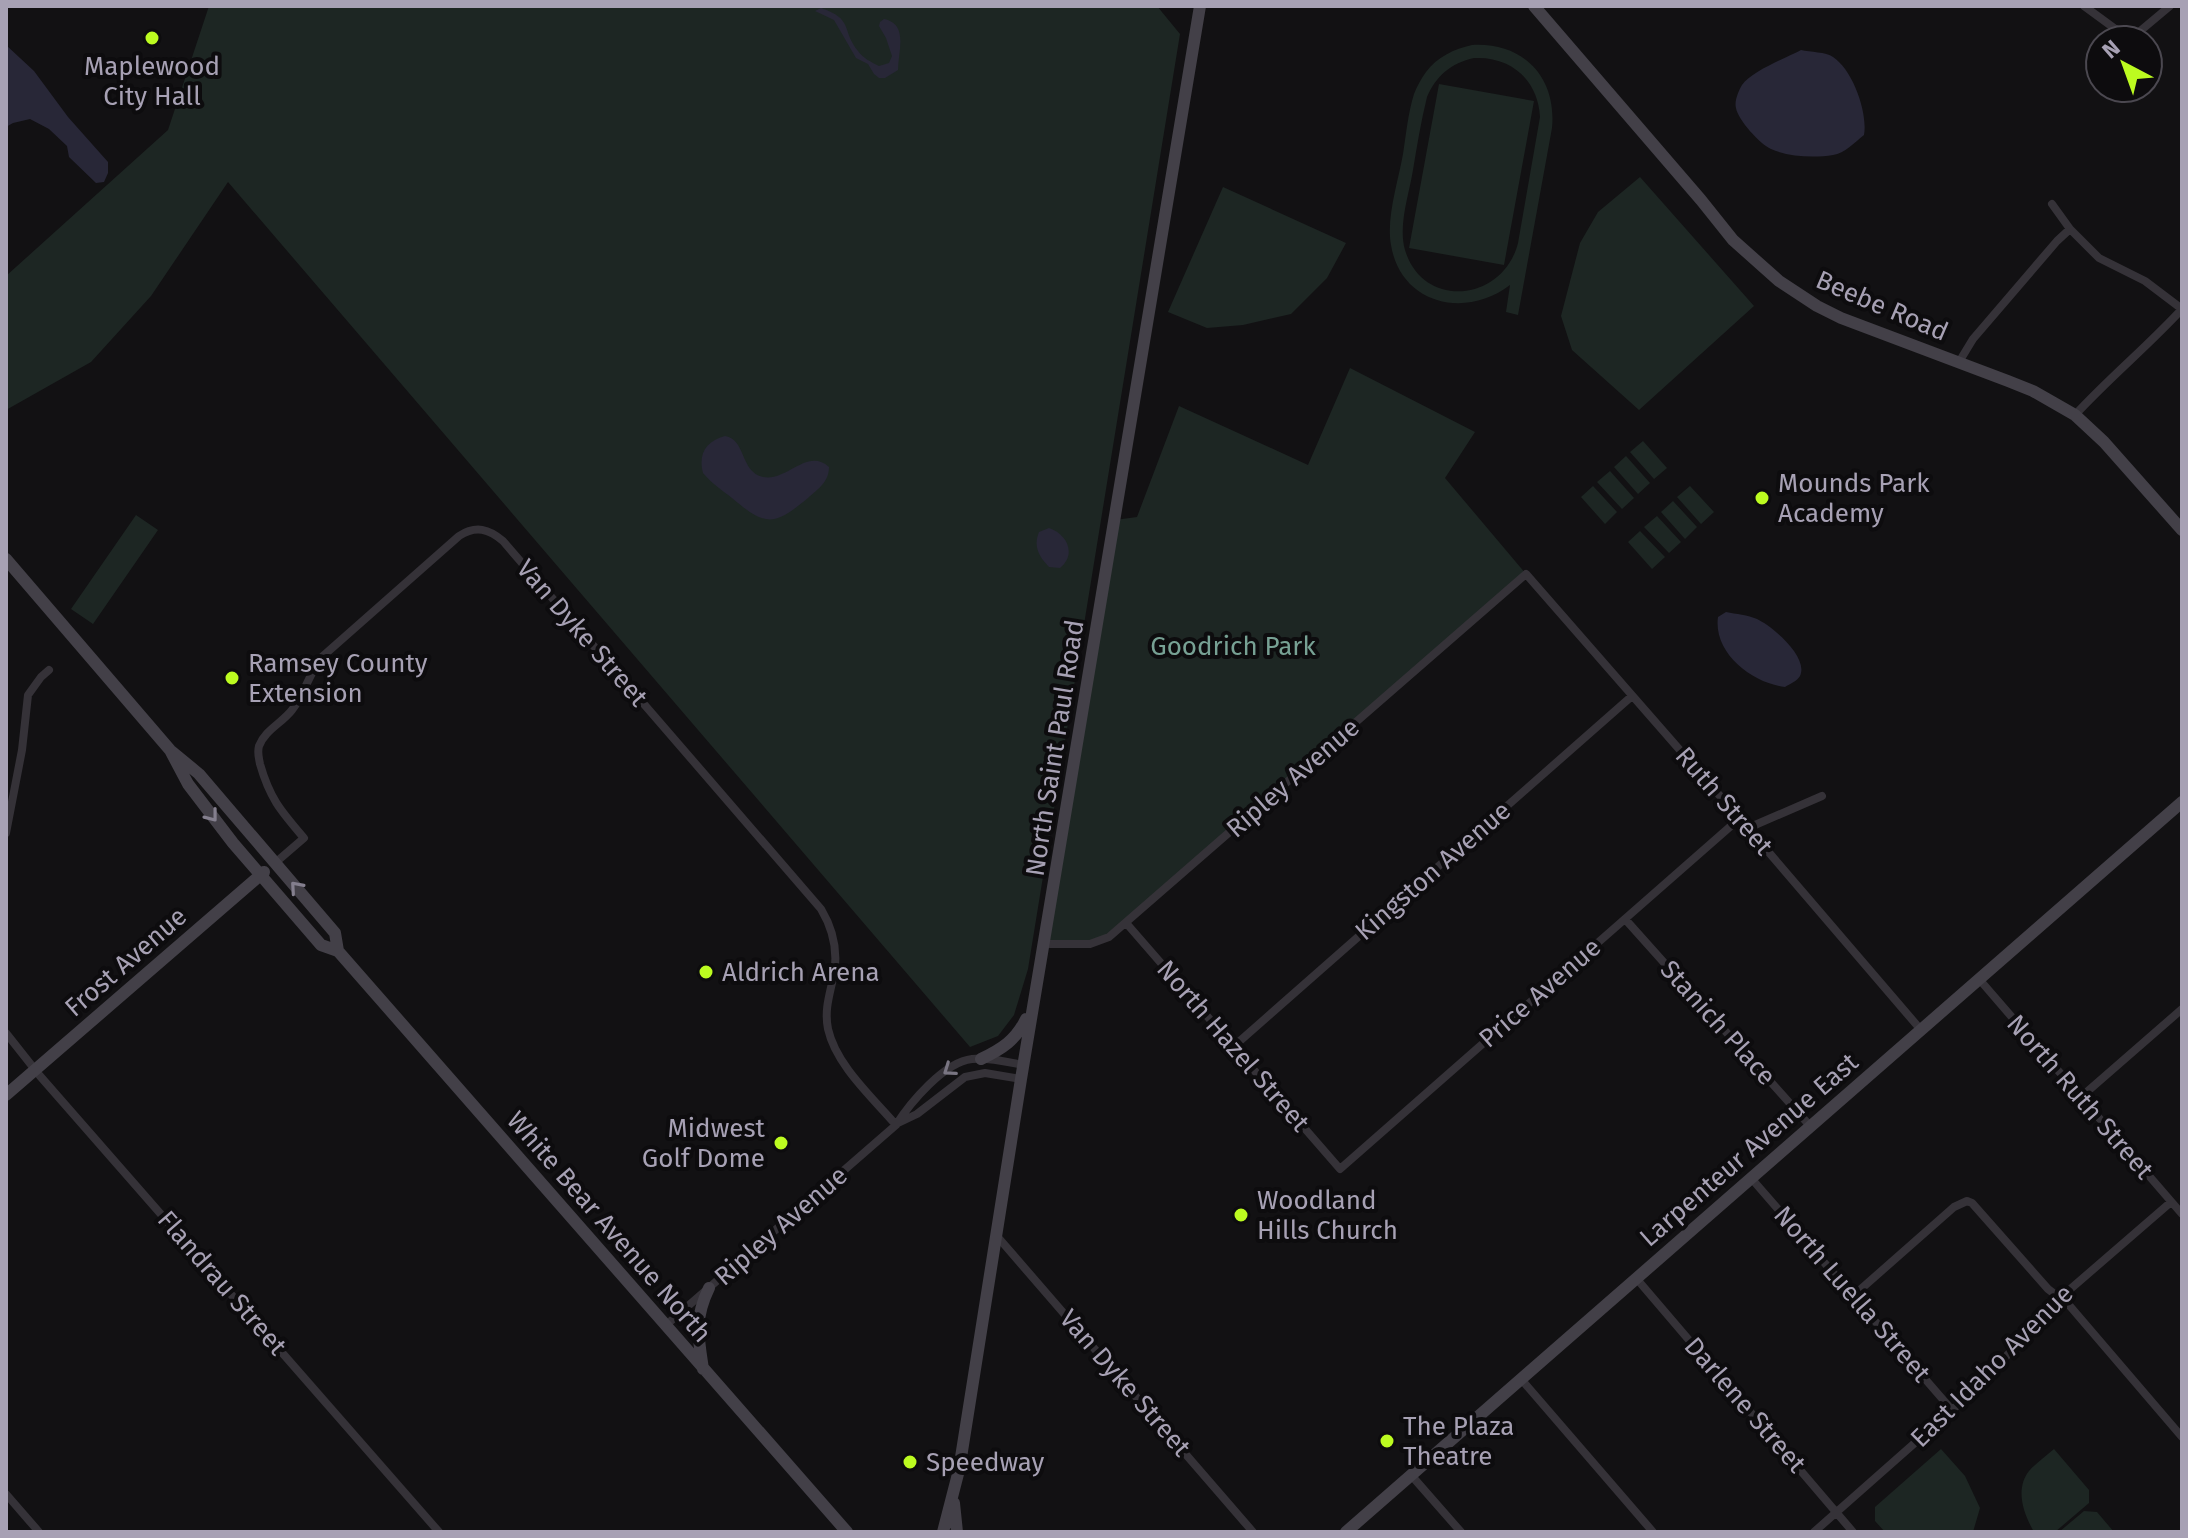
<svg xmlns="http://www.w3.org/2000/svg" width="2188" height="1538" viewBox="0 0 2188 1538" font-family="'Fira Sans',sans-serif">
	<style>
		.green { fill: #1d2623; fill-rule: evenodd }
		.water { fill: #282737 }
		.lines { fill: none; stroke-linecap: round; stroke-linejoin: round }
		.street { stroke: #353238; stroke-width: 8 }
		.secondary { stroke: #434048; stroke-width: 12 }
		.oneway { stroke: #847f8e }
		.oneway2 { stroke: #797582 }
		.poi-dot { fill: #bcfb20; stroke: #0d0c0e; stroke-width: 3 }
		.labels { text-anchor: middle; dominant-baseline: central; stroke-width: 8; stroke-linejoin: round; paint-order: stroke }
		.poi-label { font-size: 26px; fill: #a7a1b4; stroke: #0d0c0e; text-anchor: start }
		.street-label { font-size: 26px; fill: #a7a1b4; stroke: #0d0c0e }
		.park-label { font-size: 26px; fill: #77a194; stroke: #0d0c0e }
	</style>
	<rect width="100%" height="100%" fill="#121113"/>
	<path class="green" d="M 209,6 L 1157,6 L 1180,34 L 1028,969 L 1014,1015 L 998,1036 L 970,1047 L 228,182 L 151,296 L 91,362 L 6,410 L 6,276 L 168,130 Z
		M 1472,45 C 1523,42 1557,77 1552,128 L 1518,315 L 1506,312 L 1510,285 C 1466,319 1401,305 1391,245 C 1386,218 1398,182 1403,154 C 1406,135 1408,113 1414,94 C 1417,86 1421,79 1426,72 C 1437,57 1454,49 1472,45 ZM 1474,58 C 1511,56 1538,80 1540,117 L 1518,243 C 1503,302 1423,310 1405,250 C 1398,225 1409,195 1413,170 C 1417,146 1421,121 1427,97 C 1436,76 1451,63 1474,58 Z
		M 1439,84 L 1534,101 L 1504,265 L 1409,248 Z
		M 1640,177 L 1754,306 L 1639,410 L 1572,350 L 1561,316 L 1580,243 L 1598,212 Z
		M 1223,187 L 1346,243 L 1327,278 L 1291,314 L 1243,325 L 1207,328 L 1168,312 Z
		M 1350,368 L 1475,432 L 1445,478 L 1526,574 L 1127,924 L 1090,944 L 1044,944 L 1115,520 L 1137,517 L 1179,406 L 1308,465 Z
		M 1643,441 L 1667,468 L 1654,479 L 1630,452 Z
		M 1626,456 L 1650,483 L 1638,494 L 1614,467 Z
		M 1610,471 L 1634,498 L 1622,509 L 1597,482 Z
		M 1593,486 L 1617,512 L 1605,524 L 1581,497 Z
		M 1690,486 L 1714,512 L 1701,524 L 1677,497 Z
		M 1673,501 L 1697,527 L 1685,539 L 1661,512 Z
		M 136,515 L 158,530 L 93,624 L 71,609 Z
		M 1657,516 L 1681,542 L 1669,553 L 1644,527 Z
		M 1640,531 L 1665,557 L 1652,569 L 1628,542 Z
		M 1941,1449 L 1965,1476 L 1980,1508 L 1973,1532 L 1885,1532 L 1875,1521 L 1875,1507 Z
		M 2054,1449 L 2089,1490 L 2089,1503 L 2055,1532 L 2034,1532 C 2023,1513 2015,1489 2029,1471 C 2036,1463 2046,1456 2054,1449 Z
		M 2084,1511 L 2097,1512 L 2114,1532 L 2059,1532 Z"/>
	<path class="water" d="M 821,8 C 854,19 841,30 858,51 C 863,58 871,62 879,66 L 889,63 L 892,56 L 886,38 L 879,26 L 880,22 L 884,19 C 909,24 898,52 898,70 L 885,78 L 879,78 L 874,74 L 868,64 L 856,58 L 834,20 L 815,11 Z
		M 6,45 L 34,71 L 68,117 L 108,162 L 108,173 L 104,182 L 96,183 L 69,157 L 67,146 L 49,129 L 30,119 L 13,123 L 6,127 Z
		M 1801,50 C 1810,52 1826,52 1833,57 C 1853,70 1868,113 1864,135 C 1854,143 1845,153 1833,155 C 1815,158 1788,157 1771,149 C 1760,144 1738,120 1736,108 C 1734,101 1739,90 1742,85 C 1752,71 1786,58 1801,50 Z
		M 725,436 C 746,439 740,472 763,477 C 787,482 807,447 829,467 C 829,482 818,489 808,498 C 774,526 766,527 732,498 C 722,490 711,483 703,473 C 698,454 706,441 725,436 Z
		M 1049,528 C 1067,534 1077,554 1060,568 L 1049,567 C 1039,556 1033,547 1039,532 Z
		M 1726,612 C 1736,614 1748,615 1757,619 C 1772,626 1809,657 1800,676 C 1797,681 1790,684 1785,687 C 1752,683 1713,653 1718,617 Z"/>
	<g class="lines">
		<path class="street" d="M 2084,6 L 2114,28 L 2133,37 L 2170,6
			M 2052,204 L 2070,229 L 2099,258 L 2145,281 L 2182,309
			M 1959,362 L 1973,339 L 2057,241 L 2070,229
			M 2075,415 C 2109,378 2148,346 2182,309
			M 1748,828 L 1822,796
			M 6,833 L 22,750 L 28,695 L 41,677 L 49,670
			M 275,863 L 304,838 C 281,811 270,799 260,764 C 259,758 257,753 259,746 C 265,730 282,723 292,710 C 305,694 309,672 323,656 L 459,536 C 476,525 489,529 503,541 L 821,909 C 833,929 838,951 834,974 C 830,994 824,1009 828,1029 C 836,1065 872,1097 896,1125
			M 1625,919 L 1811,1127
			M 1127,924 L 1340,1169 L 1740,818
			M 1044,944 L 1090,944 L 1109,937 L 1526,574 L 1748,828 L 1921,1030
			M 1979,979 L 2182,1214
			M 6,1033 L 40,1076 L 439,1532
			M 1233,1047 L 1632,696
			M 2081,1097 L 2182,1009
			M 896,1124 L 917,1114 L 965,1077 L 985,1073 L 1021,1079
			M 1751,1178 L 1952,1410
			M 996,1235 L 1253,1532
			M 1636,1278 L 1853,1532
			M 1853,1296 L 1954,1207 L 1967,1201 L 1972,1203 L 2048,1289 L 2069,1305 L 2182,1437
			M 665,1326 L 896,1125 C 910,1103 944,1062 972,1059 C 989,1057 1007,1062 1023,1065
			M 1521,1379 L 1653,1532
			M 1411,1475 L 1461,1532
			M 6,1494 L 39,1532
			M 1814,1532 L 1977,1388 L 2060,1298 L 2171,1202"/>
		<path class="secondary" d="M 1534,6 L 1701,200 L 1733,240 L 1779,281 L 1817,306 L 1841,318 L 2008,381 L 2033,391 L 2075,415 L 2104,442 L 2182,530
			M 6,559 L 170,750 L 199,774 L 335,933 L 338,951
			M 170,750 L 188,784 L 233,843 L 321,945 L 338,951 L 847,1532
			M 981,1059 C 1002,1049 1016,1040 1026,1019
			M 6,1095 L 264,872
			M 703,1369 C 698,1336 694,1319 709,1288
			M 954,1503 L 957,1532
			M 943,1532 L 959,1470 L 1021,1079 L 1200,6
			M 1346,1532 L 2182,802"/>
	</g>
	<defs><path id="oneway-chevron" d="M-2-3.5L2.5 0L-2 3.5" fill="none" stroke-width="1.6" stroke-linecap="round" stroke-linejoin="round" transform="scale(2)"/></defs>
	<g class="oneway">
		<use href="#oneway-chevron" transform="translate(212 816) rotate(52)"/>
		<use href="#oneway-chevron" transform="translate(296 887) rotate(-131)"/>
	</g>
	<use class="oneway2" href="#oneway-chevron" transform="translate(949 1070) rotate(145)"/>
	<g class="poi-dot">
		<circle cx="152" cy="38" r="8"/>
		<circle cx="1762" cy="498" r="8"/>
		<circle cx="232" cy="678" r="8"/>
		<circle cx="706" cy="972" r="8"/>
		<circle cx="781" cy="1143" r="8"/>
		<circle cx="1241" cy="1215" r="8"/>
		<circle cx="1387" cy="1441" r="8"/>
		<circle cx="910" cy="1462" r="8"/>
	</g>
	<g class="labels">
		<g class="poi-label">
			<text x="152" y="66" text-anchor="middle">Maplewood<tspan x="152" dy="30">City Hall</tspan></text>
			<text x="1778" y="483">Mounds Park<tspan x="1778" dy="30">Academy</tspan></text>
			<text x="248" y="663">Ramsey County<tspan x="248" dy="30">Extension</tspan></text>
			<text x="722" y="972">Aldrich Arena</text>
			<text x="765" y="1128" text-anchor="end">Midwest<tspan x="765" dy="30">Golf Dome</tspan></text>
			<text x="1257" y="1200">Woodland<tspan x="1257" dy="30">Hills Church</tspan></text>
			<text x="1403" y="1426">The Plaza<tspan x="1403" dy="30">Theatre</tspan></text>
			<text x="926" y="1462">Speedway</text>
		</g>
		<g class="street-label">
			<text transform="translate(1882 306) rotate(23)">Beebe Road</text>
			<text transform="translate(582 633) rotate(49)">Van Dyke Street</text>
			<text transform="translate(1055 748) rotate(-81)">North Saint Paul Road</text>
			<text transform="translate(1293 778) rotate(-41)">Ripley Avenue</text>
			<text transform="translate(1724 801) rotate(49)">Ruth Street</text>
			<text transform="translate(1433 871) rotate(-41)">Kingston Avenue</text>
			<text transform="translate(126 962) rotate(-41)">Frost Avenue</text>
			<text transform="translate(1540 993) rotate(-41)">Price Avenue</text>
			<text transform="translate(1718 1023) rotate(48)">Stanich Place</text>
			<text transform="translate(1233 1046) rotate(49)">North Hazel Street</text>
			<text transform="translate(2080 1097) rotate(49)">North Ruth Street</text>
			<text transform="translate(1749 1150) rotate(-41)">Larpenteur Avenue East</text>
			<text transform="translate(781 1226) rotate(-41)">Ripley Avenue</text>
			<text transform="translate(609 1227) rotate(49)">White Bear Avenue North</text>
			<text transform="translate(222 1283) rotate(49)">Flandrau Street</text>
			<text transform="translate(1852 1294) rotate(49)">North Luella Street</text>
			<text transform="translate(1992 1366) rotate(-45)">East Idaho Avenue</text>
			<text transform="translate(1125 1383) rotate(49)">Van Dyke Street</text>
			<text transform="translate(1745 1405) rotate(49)">Darlene Street</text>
		</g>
		<g class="park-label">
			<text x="1233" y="646">Goodrich Park</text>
		</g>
	</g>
	<rect width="2188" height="1538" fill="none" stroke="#a7a1b4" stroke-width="16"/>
	<g transform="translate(2124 64) rotate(319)"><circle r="38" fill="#0d0c0e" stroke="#4b4850" stroke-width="2"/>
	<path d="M0-6L14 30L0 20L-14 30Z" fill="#bcfb20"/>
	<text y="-12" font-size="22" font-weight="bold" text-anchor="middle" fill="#a7a1b4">N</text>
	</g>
</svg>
